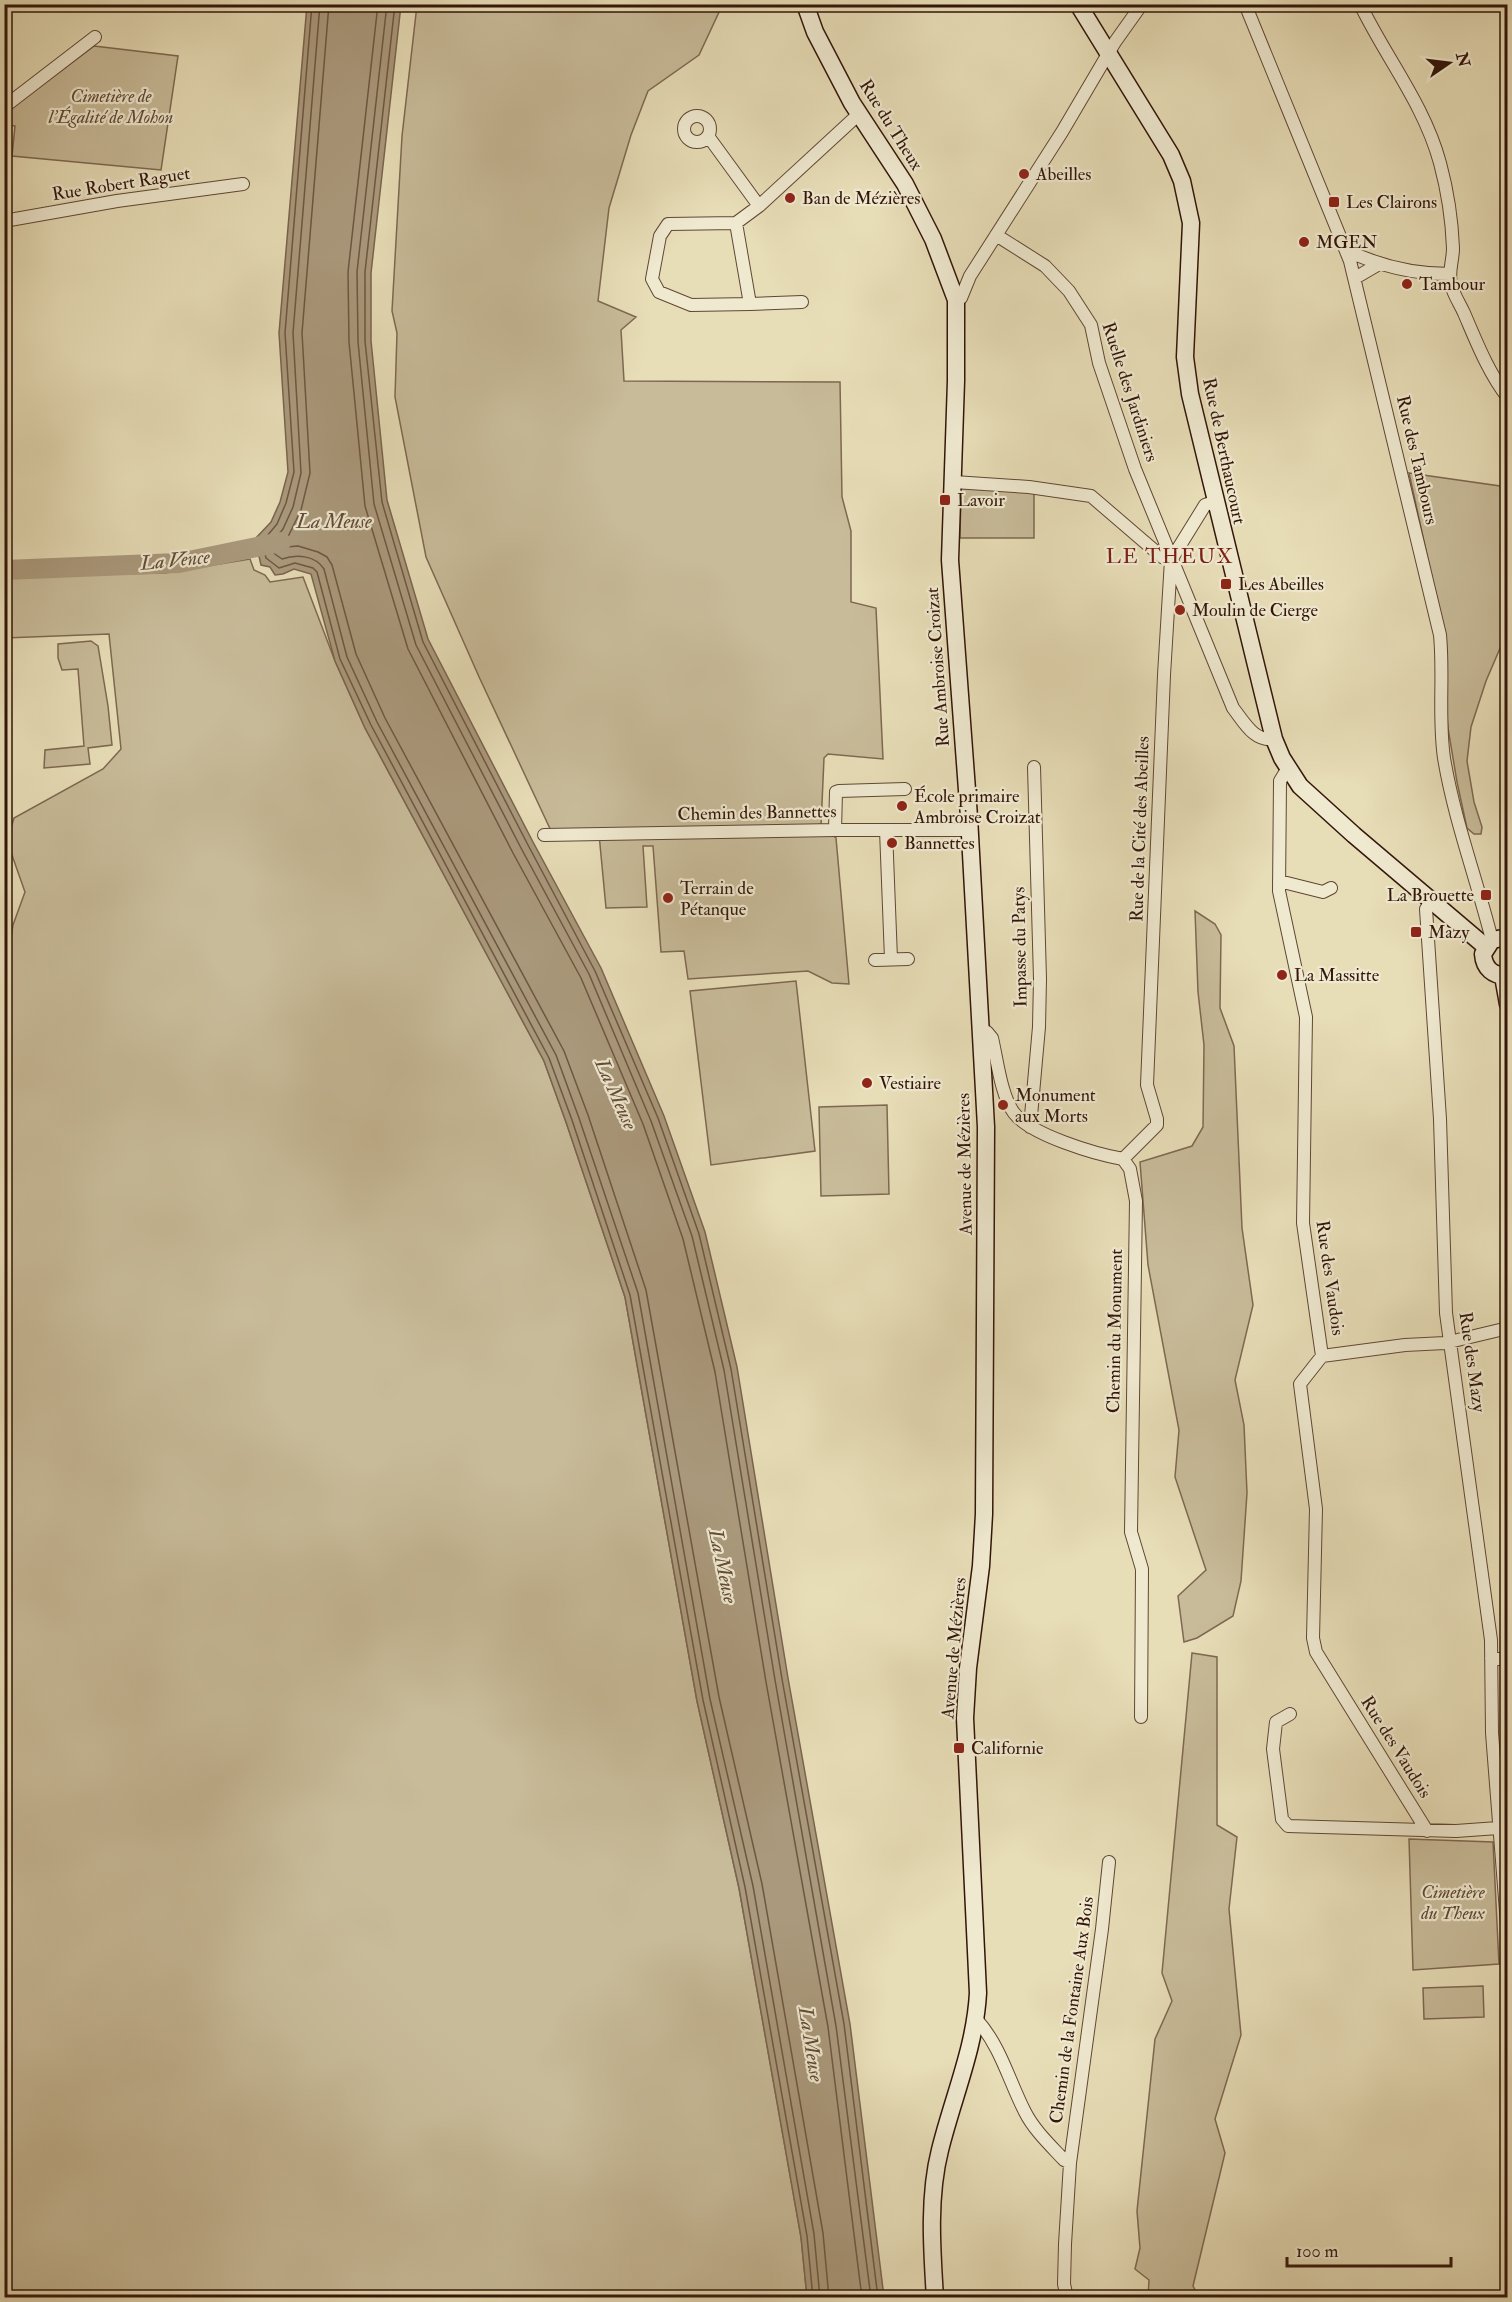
<svg xmlns="http://www.w3.org/2000/svg" width="1512" height="2302" viewBox="0 0 1512 2302" font-family="'IM FELL Double Pica',serif">
	<style>
		.green { fill: #c8bb99; stroke: #7e6851; stroke-width: 1.5 }
		.water { fill: #aa997c; stroke: #7a644e; stroke-width: 1.5 }
		.lines { fill: none; stroke-linecap: round; stroke-linejoin: round }
		.shore { stroke: #6e5742; stroke-width: 1.5 }
		.river { stroke: #aa997c; stroke-width: 20 }
		.minor-casing { stroke: #604734; stroke-width: 14 }
		.secondary-casing { stroke: #331509; stroke-width: 19 }
		.minor { stroke: #efe9d0; stroke-width: 12 }
		.secondary { stroke: #efe9d0; stroke-width: 16 }
		.poi-dot { fill: #8f2418; stroke: #efe9d0; stroke-width: 2 }
		.labels { text-anchor: middle; dominant-baseline: central; stroke-width: 4.5; stroke-linejoin: round; paint-order: stroke }
		.park-label { font-size: 18px; font-style: italic; fill: #604734; stroke: #efe9d0 }
		.street-label { font-size: 18px; fill: #331509; stroke: #efe9d0 }
		.poi-label { font-size: 18px; fill: #331509; stroke: #efe9d0; text-anchor: start }
		.water-label { font-size: 20px; font-style: italic; fill: #634a37; stroke: #efe9d0 }
		.quarter-label { font-size: 21px; letter-spacing: 1.5px; fill: #7a1f14; stroke: #efe9d0 }
	</style>
	<rect width="100%" height="100%" fill="#e7ddb7"/>
	<filter id="stains"><feTurbulence type="fractalNoise" baseFrequency=".00333" numOctaves="4"/><feColorMatrix values="0 0 0 0 .2 0 0 0 0 .09 0 0 0 0 .02 0 0 0 .5 -.17"/></filter>
	<radialGradient id="worn" r=".72"><stop offset=".6" stop-color="#630" stop-opacity="0"/><stop offset="1" stop-color="#630" stop-opacity=".3"/></radialGradient>
	<path class="green" d="M 417,5 L 720,5 L 720,10 L 699,55 L 648,91 L 631,135 L 609,208 L 598,301 L 636,317 L 621,330 L 624,381 L 840,382 L 842,497 L 851,531 L 851,602 L 876,608 L 883,759 L 828,754 L 824,758 L 821,826 L 836,838 L 849,984 L 832,983 L 808,971 L 688,979 L 684,951 L 661,952 L 653,846 L 643,846 L 647,907 L 606,908 L 599,834 L 553,835 L 480,679 L 426,557 L 395,397 L 397,333 L 392,311 L 402,136 Z
		M 94,46 L 178,56 L 161,170 L 12,156 L 15,126 L 5,125 L 5,113 Z
		M 1409,473 L 1507,487 L 1507,632 L 1486,681 L 1471,727 L 1467,761 L 1474,802 L 1482,827 L 1481,834 L 1474,834 L 1467,828 L 1457,782 L 1448,728 L 1436,596 Z
		M 961,488 L 1034,491 L 1034,538 L 960,538 Z
		M 250,559 L 254,570 L 265,575 L 270,582 L 303,577 L 335,661 L 365,728 L 544,1061 L 566,1122 L 625,1297 L 697,1701 L 739,1888 L 801,2237 L 807,2297 L 5,2297 L 4,976 L 13,925 L 25,892 L 7,841 L 14,818 L 103,769 L 121,749 L 109,634 L 5,638 L 4,576 L 165,573 Z
		M 91,641 L 98,646 L 108,706 L 112,745 L 88,748 L 90,764 L 44,768 L 45,750 L 84,746 L 78,669 L 62,670 L 58,658 L 58,644 Z
		M 1195,911 L 1215,924 L 1221,935 L 1220,1008 L 1234,1046 L 1242,1228 L 1253,1305 L 1235,1380 L 1244,1425 L 1247,1493 L 1241,1581 L 1233,1616 L 1197,1638 L 1184,1642 L 1178,1596 L 1206,1570 L 1175,1477 L 1179,1430 L 1148,1265 L 1140,1162 L 1192,1146 L 1203,1127 L 1204,1045 L 1198,992 Z
		M 796,981 L 815,1151 L 711,1165 L 690,991 Z
		M 887,1105 L 889,1194 L 821,1196 L 819,1107 Z
		M 1192,1653 L 1217,1657 L 1217,1825 L 1237,1837 L 1229,1909 L 1241,2035 L 1215,2119 L 1225,2153 L 1193,2286 L 1199,2297 L 1148,2297 L 1149,2280 L 1135,2269 L 1140,2248 L 1137,2211 L 1155,2039 L 1172,2001 L 1162,1973 Z
		M 1409,1839 L 1493,1842 L 1499,1964 L 1413,1970 Z
		M 1483,1986 L 1484,2017 L 1424,2019 L 1423,1988 Z"/>
	<path class="water" d="M 307,5 L 401,5 L 371,273 L 371,341 L 387,500 L 428,639 L 533,842 L 601,968 L 664,1116 L 705,1232 L 737,1367 L 788,1678 L 850,2024 L 884,2297 L 807,2297 L 801,2237 L 739,1888 L 697,1701 L 625,1297 L 566,1122 L 544,1061 L 365,728 L 335,661 L 311,574 L 294,569 L 283,574 L 275,575 L 270,567 L 261,565 L 255,539 L 271,522 L 280,502 L 288,472 L 279,333 Z"/>
	<g class="lines">
		<path class="shore" d="M 312,4 L 285,333 L 294,472 L 286,503 L 277,524 L 262,542 L 266,558 L 279,568 L 295,563 L 313,568 L 317,572 L 340,659 L 371,725 L 549,1058 L 572,1120 L 630,1295 L 703,1700 L 745,1887 L 807,2236 L 813,2298
			M 320,4 L 293,333 L 301,473 L 293,507 L 283,529 L 271,544 L 272,552 L 282,559 C 296,554 315,555 324,569 L 347,657 L 377,722 L 556,1055 L 579,1118 L 638,1293 L 710,1699 L 753,1886 L 814,2234 L 820,2298
			M 329,4 L 302,333 L 310,473 L 301,510 L 284,545 L 286,547 L 298,546 L 318,552 L 327,557 L 332,565 L 356,654 L 385,718 L 564,1051 L 588,1115 L 646,1290 L 719,1697 L 762,1884 L 823,2233 L 829,2298
			M 378,4 L 348,272 L 349,342 L 365,506 L 408,649 L 513,853 L 581,978 L 643,1124 L 683,1239 L 715,1372 L 766,1682 L 828,2027 L 862,2298
			M 387,4 L 357,272 L 358,342 L 374,504 L 416,645 L 521,848 L 589,974 L 651,1121 L 692,1236 L 724,1370 L 775,1680 L 836,2026 L 871,2298
			M 395,4 L 365,272 L 365,341 L 382,502 L 423,642 L 528,845 L 595,971 L 658,1118 L 699,1234 L 731,1369 L 782,1679 L 844,2024 L 878,2298"/>
		<path class="river" d="M 4,570 L 179,563 L 281,542"/>
		<g class="minor-casing">
			<path id="minor" d="M 1245,4 L 1350,261 L 1440,635 C 1444,676 1438,717 1444,758 C 1454,819 1477,880 1492,940
				M 1360,4 C 1386,58 1424,104 1440,163 C 1447,189 1452,221 1453,248 C 1453,261 1448,272 1451,284 C 1453,294 1460,304 1464,313 C 1477,343 1488,372 1508,398
				M 4,107 L 95,37
				M684 129a13 13 0 1 1 26 0a13 13 0 1 1-26 0Z
				M 708,136 L 759,206
				M 4,221 L 117,201 L 243,184
				M 736,223 L 750,304 L 691,305 L 659,292 L 652,279 L 660,236 L 668,224 L 736,223 L 759,206 L 860,113
				M 996,235 L 1045,266 L 1069,291 L 1091,325 L 1099,363 L 1135,469 L 1233,708 C 1244,722 1254,742 1274,739
				M 1346,250 C 1379,266 1413,274 1450,274
				M 1355,278 L 1379,264
				M 956,300 L 961,298 L 970,276 L 1062,132 L 1115,42 L 1142,4
				M 750,304 L 802,302
				M 954,482 L 1029,487 L 1091,496 L 1162,557 L 1171,560
				M 1288,768 L 1280,781 L 1279,891 L 1306,1017 L 1303,1223 L 1322,1356 L 1300,1384 L 1316,1509 L 1313,1638 L 1316,1652 L 1427,1831
				M 835,830 L 836,792 L 839,791 L 905,789
				M 886,830 L 891,959
				M 544,835 L 835,830 L 970,830
				M 1279,881 L 1323,892 L 1331,888
				M 1431,901 L 1426,909 L 1440,1119 L 1446,1313 L 1491,1640 L 1492,1733 L 1508,1937
				M 875,960 L 908,959
				M 981,1031 L 987,1032 L 992,1038 C 997,1059 1001,1096 1014,1113 C 1031,1135 1095,1154 1123,1159 L 1130,1169 L 1136,1201 L 1131,1532 L 1142,1569 L 1141,1717
				M 1030,1127 L 1039,1027 L 1040,979 L 1034,767
				M 1123,1159 L 1157,1125 L 1157,1119 L 1147,1085 L 1164,675 L 1171,560 L 1205,505 L 1214,502
				M 1322,1356 L 1405,1345 L 1445,1343 L 1508,1328
				M 1491,1659 L 1508,1659
				M 1290,1714 L 1276,1722 L 1273,1749 L 1282,1819 L 1288,1826 L 1456,1831 L 1498,1828
				M 977,2020 C 1001,2047 1009,2081 1025,2112 C 1034,2130 1051,2146 1064,2160 L 1070,2163
				M 1067,2298 L 1064,2284 L 1065,2244 L 1070,2163 L 1102,1929 L 1109,1862"/>
		</g>
		<g class="secondary-casing">
			<path id="secondary" d="M 805,4 L 815,32 L 852,103 L 905,184 L 933,239 L 956,300 L 956,381 L 950,560 L 969,817 L 986,1127 L 984,1514 L 981,1566 L 968,1668 L 965,1718 L 978,1993 C 975,2048 953,2097 940,2150 C 928,2197 932,2250 935,2298
				M 1078,4 L 1171,155 L 1182,181 L 1191,223 L 1185,357 L 1190,394 L 1274,739 L 1282,758 L 1300,786 L 1354,835 L 1486,947
				M 1508,937 L 1492,940 L 1483,954 C 1484,968 1493,977 1508,975
				M 1503,976 L 1508,1004"/>
		</g>
		<use href="#minor" class="minor"/>
		<use href="#secondary" class="secondary"/>
	</g>
	<g class="poi-dot">
		<circle cx="1024" cy="174" r="6"/>
		<circle cx="790" cy="198" r="6"/>
		<rect x="1328" y="196" width="12" height="12" rx="3"/>
		<circle cx="1304" cy="242" r="6"/>
		<circle cx="1407" cy="284" r="6"/>
		<rect x="939" y="494" width="12" height="12" rx="3"/>
		<rect x="1220" y="578" width="12" height="12" rx="3"/>
		<circle cx="1180" cy="610" r="6"/>
		<circle cx="902" cy="806" r="6"/>
		<circle cx="892" cy="843" r="6"/>
		<rect x="1480" y="889" width="12" height="12" rx="3"/>
		<circle cx="668" cy="898" r="6"/>
		<rect x="1410" y="926" width="12" height="12" rx="3"/>
		<circle cx="1282" cy="975" r="6"/>
		<circle cx="867" cy="1083" r="6"/>
		<circle cx="1003" cy="1105" r="6"/>
		<rect x="953" y="1742" width="12" height="12" rx="3"/>
	</g>
	<g class="labels">
		<g class="park-label">
			<text x="111" y="96">Cimetière de<tspan x="111" dy="21">l'Égalité de Mohon</tspan></text>
			<text x="1453" y="1892">Cimetière<tspan x="1453" dy="21">du Theux</tspan></text>
		</g>
		<g class="street-label">
			<text transform="translate(891 125) rotate(58)">Rue du Theux</text>
			<text transform="translate(121 184) rotate(-9)">Rue Robert Raguet</text>
			<text transform="translate(1130 392) rotate(72)">Ruelle des Jardiniers</text>
			<text transform="translate(1224 451) rotate(78)">Rue de Berthaucourt</text>
			<text transform="translate(1417 460) rotate(77)">Rue des Tambours</text>
			<text transform="translate(938 667) rotate(-94)">Rue Ambroise Croizat</text>
			<text transform="translate(757 813) rotate(-1)">Chemin des Bannettes</text>
			<text transform="translate(1140 829) rotate(-88)">Rue de la Cité des Abeilles</text>
			<text transform="translate(1020 947) rotate(-91)">Impasse du Patys</text>
			<text transform="translate(965 1164) rotate(-91)">Avenue de Mézières</text>
			<text transform="translate(1330 1278) rotate(82)">Rue des Vaudois</text>
			<text transform="translate(1115 1331) rotate(-89)">Chemin du Monument</text>
			<text transform="translate(1472 1362) rotate(82)">Rue des Mazy</text>
			<text transform="translate(954 1648) rotate(-85)">Avenue de Mézières</text>
			<text transform="translate(1396 1747) rotate(58)">Rue des Vaudois</text>
			<text transform="translate(1072 2010) rotate(-82)">Chemin de la Fontaine Aux Bois</text>
		</g>
		<g class="poi-label">
			<text x="1036" y="174">Abeilles</text>
			<text x="802" y="198">Ban de Mézières</text>
			<text x="1346" y="202">Les Clairons</text>
			<text x="1316" y="242">MGEN</text>
			<text x="1419" y="284">Tambour</text>
			<text x="957" y="500">Lavoir</text>
			<text x="1238" y="584">Les Abeilles</text>
			<text x="1192" y="610">Moulin de Cierge</text>
			<text x="914" y="796">École primaire<tspan x="914" dy="21">Ambroise Croizat</tspan></text>
			<text x="904" y="843">Bannettes</text>
			<text x="680" y="888">Terrain de<tspan x="680" dy="21">Pétanque</tspan></text>
			<text x="1474" y="895" text-anchor="end">La Brouette</text>
			<text x="1428" y="932">Mazy</text>
			<text x="1294" y="975">La Massitte</text>
			<text x="879" y="1083">Vestiaire</text>
			<text x="1015" y="1095">Monument<tspan x="1015" dy="21">aux Morts</tspan></text>
			<text x="971" y="1748">Californie</text>
		</g>
		<g class="water-label">
			<text x="334" y="521">La Meuse</text>
			<text transform="translate(175 560) rotate(-6)">La Vence</text>
			<text transform="translate(616 1094) rotate(66)">La Meuse</text>
			<text transform="translate(723 1566) rotate(78)">La Meuse</text>
			<text transform="translate(811 2044) rotate(81)">La Meuse</text>
		</g>
		<g class="quarter-label">
			<text x="1170" y="556">LE THEUX</text>
		</g>
	</g>
	<rect width="1512" height="2302" fill="none" stroke="#e7ddb7" stroke-width="24"/>
	<rect x="6" y="6" width="1500" height="2290" fill="none" stroke="#331509" stroke-width="3"/>
	<rect x="12" y="12" width="1488" height="2278" fill="none" stroke="#331509" stroke-width="1.5"/>
	<g transform="translate(1449 63) rotate(76)" stroke="#efe9d0" stroke-width="4.5" paint-order="stroke">
	<path d="M0-4.5L10 22L0 15L-10 22Z" fill="#331509"/>
	<text y="-9" font-size="16" font-weight="bold" text-anchor="middle" fill="#331509">N</text>
	</g>
	<path d="M1287 2257v9h164v-9" fill="none" stroke="#331509" stroke-width="3"/>
	<text x="1296" y="2257" font-size="18" fill="#331509" stroke="#efe9d0" stroke-width="4.5" paint-order="stroke">100 m</text>
	<rect width="100%" height="100%" filter="url(#stains)"/>
	<rect width="100%" height="100%" fill="url(#worn)"/>
</svg>
